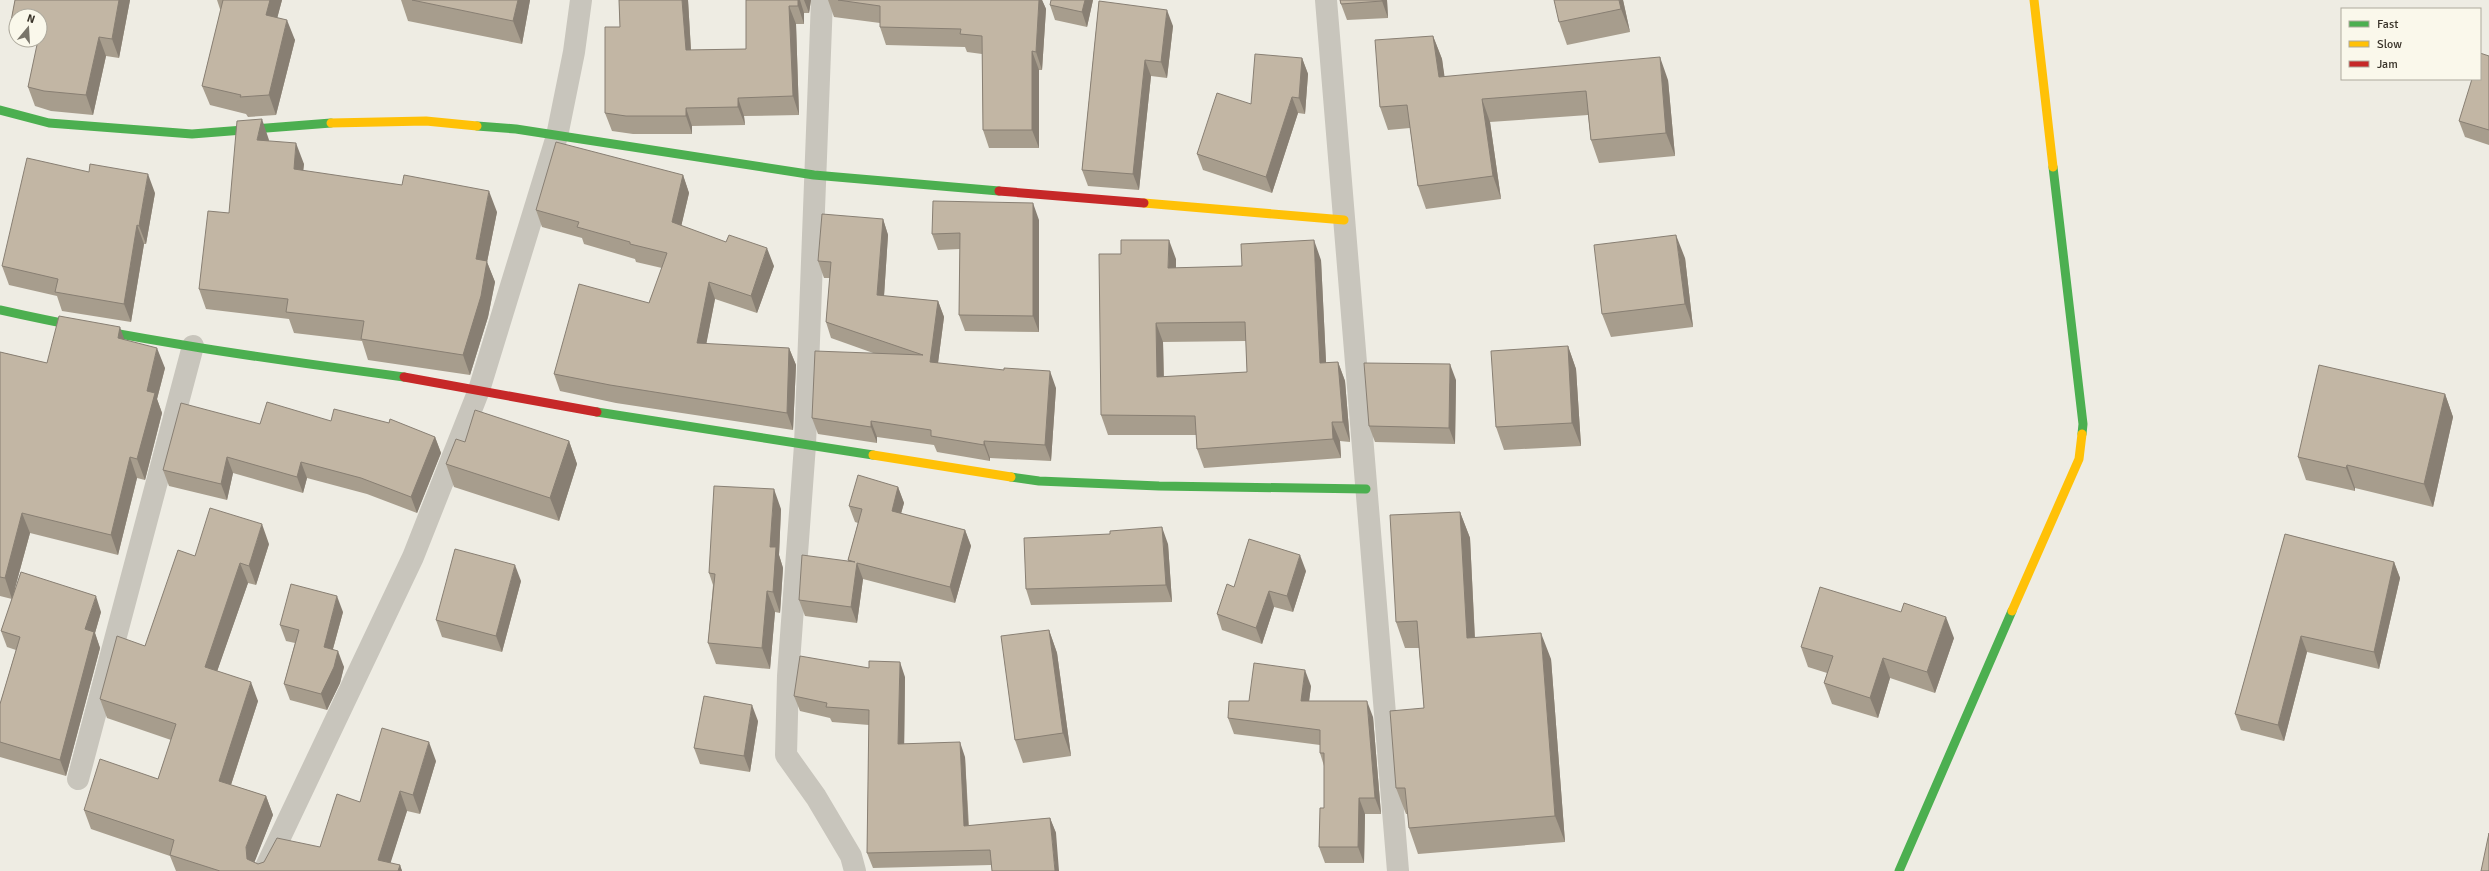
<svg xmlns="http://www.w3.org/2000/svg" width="2489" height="871" viewBox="0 0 2489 871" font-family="Signika,sans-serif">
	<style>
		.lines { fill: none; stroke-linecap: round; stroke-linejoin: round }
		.street { stroke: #c8c5bc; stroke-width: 22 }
		.fast { stroke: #4caf50; stroke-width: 9 }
		.slow { stroke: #ffc107; stroke-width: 9 }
		.jam { stroke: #c62828; stroke-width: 9 }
		.wall { fill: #a79d8d; fill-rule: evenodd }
		.shaded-wall { fill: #887f73 }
		.building { fill: #c2b6a4; stroke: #887f73; fill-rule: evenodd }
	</style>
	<rect width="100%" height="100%" fill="#eeece3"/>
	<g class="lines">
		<path class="street" d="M 822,0 L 805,445 L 788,676 L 786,755 L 816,797 L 851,856 L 855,871
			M 1326,0 L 1398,871
			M 78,779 L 193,346
			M 264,871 L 413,557 L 479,390 L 557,136 L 574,52 L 581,0"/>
		<path class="fast" d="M 0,110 L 49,123 L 192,134 L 331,123
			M 477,126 L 516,129 L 814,175 L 999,191
			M 2053,167 L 2083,424 L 2082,434
			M 0,310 C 133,340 269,359 404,377
			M 597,412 L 873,455
			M 1011,477 L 1039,481 L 1159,486 L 1366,489
			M 1899,871 L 2012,611"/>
		<path class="slow" d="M 2034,0 L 2053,167
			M 331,123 L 426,121 L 477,126
			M 1144,203 L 1344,220
			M 873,455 L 1011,477
			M 2012,611 L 2079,459 L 2082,434"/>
		<path class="jam" d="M 999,191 L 1144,203
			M 404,377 L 597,412"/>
	</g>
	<path class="wall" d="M 15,0 L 130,0 L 119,58 L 106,56 L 93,115 L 51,111 L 35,106 L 28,87 L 38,44 L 18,40 L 40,40 L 40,16 L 16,16 L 16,35 L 11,21 Z
		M 217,0 L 282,0 L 277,18 L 295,40 L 276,115 L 248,117 L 246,114 L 210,105 L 202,86 L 221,9 L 220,9 Z
		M 401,0 L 530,0 L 522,44 L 408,21 Z
		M 619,0 L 688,0 L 691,50 L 746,49 L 746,0 L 811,0 L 809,13 L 804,13 L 804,24 L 796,24 L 799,115 L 744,116 L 745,125 L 692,126 L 692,134 L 633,134 L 612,131 L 605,113 L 620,27 Z
		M 828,0 L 1042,0 L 1046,9 L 1042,70 L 1039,70 L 1039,148 L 989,148 L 983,130 L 982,54 L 967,52 L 965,47 L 886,45 L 880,27 L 880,23 L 834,17 Z
		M 1093,0 L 1087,27 L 1055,20 L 1050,5 Z
		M 1340,0 L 1387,0 L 1388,18 L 1347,20 L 1341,4 Z
		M 1623,0 L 1630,32 L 1567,45 L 1559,22 Z
		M 1099,1 L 1173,26 L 1167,78 L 1151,76 L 1139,190 L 1088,186 L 1082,170 Z
		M 1433,36 L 1442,59 L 1444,76 L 1668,80 L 1675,156 L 1599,163 L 1591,140 L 1588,115 L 1490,122 L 1501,199 L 1426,209 L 1418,186 L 1410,128 L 1388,130 L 1380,107 Z
		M 2489,56 L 2489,145 L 2465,137 L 2459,121 Z
		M 1302,58 L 1308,74 L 1305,114 L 1298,113 L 1272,193 L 1203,170 L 1197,154 L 1251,104 Z
		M 269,140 L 269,141 L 304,164 L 303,171 L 497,212 L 487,262 L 495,282 L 488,317 L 470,375 L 368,360 L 362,341 L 294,333 L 289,319 L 206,309 L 199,289 L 229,213 Z
		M 683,175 L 689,193 L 681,226 L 774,266 L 757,313 L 715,299 L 706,344 L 789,348 L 796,365 L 793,430 L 616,403 L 560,391 L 554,374 L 649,303 L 662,268 L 636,262 L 635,259 L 584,244 L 582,238 L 542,227 L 536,210 Z
		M 155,193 L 146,244 L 144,244 L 131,322 L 62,311 L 57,296 L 9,285 L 2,266 Z
		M 883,219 L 888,235 L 884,296 L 938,301 L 944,317 L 938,363 L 1056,388 L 1051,461 L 990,458 L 990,461 L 937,452 L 934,445 L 877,437 L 877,443 L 818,434 L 812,418 L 876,354 L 831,338 L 826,322 L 830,278 L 824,278 L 818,261 Z
		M 1039,220 L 1039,332 L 965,331 L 959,315 L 960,249 L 938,250 L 932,234 Z
		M 1685,258 L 1693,327 L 1611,337 L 1602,314 Z
		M 1176,259 L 1176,268 L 1242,266 L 1321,260 L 1326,363 L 1338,362 L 1345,381 L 1350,442 L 1340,441 L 1341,458 L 1204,468 L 1197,449 L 1196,435 L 1108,435 L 1101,415 ZM 1246,341 L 1247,372 L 1164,377 L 1163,342 Z
		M 124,340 L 165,368 L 157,399 L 162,413 L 145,480 L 137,478 L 118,555 L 30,533 L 15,588 L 101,612 L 95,633 L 100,648 L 66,776 L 0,757 L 0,704 L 16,650 L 7,647 L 1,631 L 12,599 L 0,596 L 0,352 L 47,363 Z
		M 1568,346 L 1576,369 L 1581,446 L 1504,450 L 1496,427 Z
		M 1456,380 L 1455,444 L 1375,442 L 1369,426 Z
		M 2445,394 L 2453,417 L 2433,507 L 2355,488 L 2355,491 L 2306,480 L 2298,457 Z
		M 331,421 L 435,437 L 441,453 L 417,513 L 367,494 L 307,478 L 303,493 L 233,473 L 227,500 L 169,486 L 163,470 L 260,424 Z
		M 569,441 L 577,464 L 559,521 L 454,487 L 446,464 L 465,442 Z
		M 898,487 L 904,503 L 901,514 L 965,530 L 971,546 L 955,603 L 863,579 L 857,623 L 805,616 L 799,600 L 848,561 L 848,560 L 858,523 L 855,522 L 849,506 Z
		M 781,509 L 779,555 L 783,568 L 780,613 L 775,612 L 770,669 L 716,664 L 708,643 L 713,585 L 709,573 Z
		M 1460,512 L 1470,538 L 1475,638 L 1551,659 L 1565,842 L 1418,854 L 1409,828 L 1408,814 L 1406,814 L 1396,788 L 1424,708 L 1419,648 L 1405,648 L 1396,622 Z
		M 2285,534 L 2394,562 L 2400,578 L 2379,669 L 2307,652 L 2284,741 L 2241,730 L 2235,714 Z
		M 269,544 L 256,585 L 248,583 L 217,671 L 258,701 L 231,785 L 266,796 L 273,815 L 254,862 L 258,864 L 320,847 L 360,802 L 436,761 L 420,814 L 407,811 L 390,863 L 400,865 L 402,871 L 176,871 L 170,856 L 91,829 L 84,810 L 158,779 L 171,740 L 107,718 L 100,699 L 145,646 L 195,556 Z
		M 1168,544 L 1172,602 L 1031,605 L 1026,589 Z
		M 1306,571 L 1293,612 L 1274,607 L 1262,644 L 1222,630 L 1217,614 L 1234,587 Z
		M 521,581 L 502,652 L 442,637 L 436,620 Z
		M 343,612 L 333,649 L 344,667 L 340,683 L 327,710 L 290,700 L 284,684 L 295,643 L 286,641 L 280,625 Z
		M 1049,630 L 1057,653 L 1071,756 L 1023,763 L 1015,740 Z
		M 1954,638 L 1935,693 L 1890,678 L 1878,718 L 1832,704 L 1824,683 L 1827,673 L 1808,667 L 1801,647 Z
		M 905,677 L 904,744 L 965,757 L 969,826 L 1050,818 L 1056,833 L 991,865 L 873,868 L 867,853 L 869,725 L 832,722 L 830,718 L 800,711 L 794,696 Z
		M 1311,686 L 1309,701 L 1373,717 L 1381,814 L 1365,814 L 1364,863 L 1325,863 L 1319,847 L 1324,808 L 1324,766 L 1320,753 L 1320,745 L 1234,734 L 1228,718 L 1249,701 Z
		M 758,721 L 750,772 L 700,764 L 694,748 Z"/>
	<path class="shaded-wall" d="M 119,0 L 130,0 L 119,58 L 112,39 Z
		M 270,0 L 282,0 L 273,34 L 266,15 Z
		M 518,0 L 530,0 L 522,44 L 513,21 Z
		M 682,0 L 688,0 L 692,69 L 686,50 Z
		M 798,0 L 800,0 L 804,13 L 804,24 L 798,6 Z
		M 804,0 L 811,0 L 809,13 Z
		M 1039,0 L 1042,0 L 1046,9 L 1042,70 L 1036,52 Z
		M 1085,0 L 1093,0 L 1087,27 L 1082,12 Z
		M 1382,0 L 1387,0 L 1388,18 L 1382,1 Z
		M 1619,0 L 1623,0 L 1630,32 L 1621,9 Z
		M 789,6 L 796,24 L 799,115 L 793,96 Z
		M 1167,10 L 1173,26 L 1167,78 L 1161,62 Z
		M 287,20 L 295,40 L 276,115 L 269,95 Z
		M 1433,36 L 1442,59 L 1448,100 L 1439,77 Z
		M 99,37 L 106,56 L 93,115 L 86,95 Z
		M 1032,51 L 1039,70 L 1039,148 L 1032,130 Z
		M 1660,57 L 1668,80 L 1675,156 L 1666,133 Z
		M 1302,58 L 1308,74 L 1305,114 L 1299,98 Z
		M 1145,60 L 1151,76 L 1139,190 L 1133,174 Z
		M 1292,97 L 1298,113 L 1272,193 L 1266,177 Z
		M 738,98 L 744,116 L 745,125 L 738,107 Z
		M 1482,99 L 1490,122 L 1501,199 L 1493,176 Z
		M 686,108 L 692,126 L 692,134 L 686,116 Z
		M 262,119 L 269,140 L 264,160 L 257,140 Z
		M 296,143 L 304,164 L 301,190 L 294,169 Z
		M 148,174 L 155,193 L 146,244 L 139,226 Z
		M 683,175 L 689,193 L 678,240 L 672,222 Z
		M 489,191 L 497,212 L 487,262 L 495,282 L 488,317 L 470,375 L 463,355 L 476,259 Z
		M 1033,203 L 1039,220 L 1039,332 L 1033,316 Z
		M 883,219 L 888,235 L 883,311 L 877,295 Z
		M 137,225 L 144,244 L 131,322 L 124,304 Z
		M 1676,235 L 1685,258 L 1693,327 L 1685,304 Z
		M 1169,240 L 1176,259 L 1176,288 L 1168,268 Z
		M 1314,240 L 1321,260 L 1327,382 L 1320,363 Z
		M 767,248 L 774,266 L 757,313 L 751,296 Z
		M 709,282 L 715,299 L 703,361 L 697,343 Z
		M 938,301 L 944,317 L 936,378 L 930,362 Z
		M 1156,323 L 1163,342 L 1164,397 L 1157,377 Z
		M 120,327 L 127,347 L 118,338 Z
		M 1568,346 L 1576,369 L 1581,446 L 1572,423 Z
		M 157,348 L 165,368 L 157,399 L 162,413 L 145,480 L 137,459 L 147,391 Z
		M 789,348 L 796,365 L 793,430 L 787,413 Z
		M 1338,362 L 1345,381 L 1350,442 L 1343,422 Z
		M 1450,364 L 1456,380 L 1455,444 L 1449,428 Z
		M 1050,371 L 1056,388 L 1051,461 L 1045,445 Z
		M 2445,394 L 2453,417 L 2433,507 L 2424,484 Z
		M 871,421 L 877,437 L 877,443 L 871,427 Z
		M 1332,422 L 1340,441 L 1341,458 L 1333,439 Z
		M 435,437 L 441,453 L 417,513 L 411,497 Z
		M 569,441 L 577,464 L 559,521 L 550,498 Z
		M 984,441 L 990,458 L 990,461 L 984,445 Z
		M 130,457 L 137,478 L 118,555 L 111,535 Z
		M 227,457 L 233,473 L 227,500 L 221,484 Z
		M 301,462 L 307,478 L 303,493 L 297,477 Z
		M 2347,465 L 2355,488 L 2355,491 L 2346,468 Z
		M 898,487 L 904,503 L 897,527 L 892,511 Z
		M 774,489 L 781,509 L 779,555 L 783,568 L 780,613 L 773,592 L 770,547 Z
		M 1460,512 L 1470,538 L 1476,664 L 1467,638 Z
		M 22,513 L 30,533 L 12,599 L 5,578 Z
		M 262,524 L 269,544 L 256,585 L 249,566 Z
		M 1162,527 L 1168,544 L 1172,602 L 1166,585 Z
		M 965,530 L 971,546 L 955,603 L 950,587 Z
		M 1300,555 L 1306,571 L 1293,612 L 1287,596 Z
		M 2394,562 L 2400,578 L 2379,669 L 2374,652 Z
		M 240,563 L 248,583 L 212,686 L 205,667 Z
		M 857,563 L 863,579 L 857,623 L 851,607 Z
		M 515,565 L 521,581 L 502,652 L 496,636 Z
		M 767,591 L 775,612 L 770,669 L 762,648 Z
		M 1269,591 L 1274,607 L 1262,644 L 1256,628 Z
		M 96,596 L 101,612 L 95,633 L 100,648 L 66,776 L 60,760 L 85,629 Z
		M 337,596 L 343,612 L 329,663 L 324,647 Z
		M 1946,617 L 1954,638 L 1935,693 L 1927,672 Z
		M 1049,630 L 1057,653 L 1071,756 L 1063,733 Z
		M 1541,633 L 1551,659 L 1565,842 L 1555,816 Z
		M 2301,636 L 2307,652 L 2284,741 L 2278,725 Z
		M 338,651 L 344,667 L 340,683 L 327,710 L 321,694 Z
		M 1883,658 L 1890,678 L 1878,718 L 1870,698 Z
		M 900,662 L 905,677 L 904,759 L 898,744 Z
		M 1305,670 L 1311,686 L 1307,717 L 1301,701 Z
		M 251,682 L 258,701 L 226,800 L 219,781 Z
		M 1367,701 L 1373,717 L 1381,814 L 1375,798 Z
		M 752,705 L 758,721 L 750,772 L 744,756 Z
		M 429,742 L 436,761 L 420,814 L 413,795 Z
		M 960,742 L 965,757 L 969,841 L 964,826 Z
		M 400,791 L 407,811 L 388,871 L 378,860 Z
		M 266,796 L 273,815 L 253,866 L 247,859 L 246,847 Z
		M 1359,798 L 1365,814 L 1364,863 L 1358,847 Z
		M 1050,818 L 1056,833 L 1059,871 L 1055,871 Z
		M 400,865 L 402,871 L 398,871 Z"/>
	<path class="building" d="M 15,0 L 119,0 L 112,39 L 99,37 L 86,95 L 44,91 L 28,87 L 38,40 L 40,40 L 40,32 L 41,26 L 40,26 L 40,16 L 16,16 L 16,21 L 11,21 Z
		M 223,0 L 270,0 L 266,15 L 287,20 L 269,95 L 240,97 L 241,95 L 202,86 Z
		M 412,0 L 518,0 L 513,21 Z
		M 619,0 L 682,0 L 686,50 L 746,49 L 746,0 L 798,0 L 798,6 L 789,6 L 793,96 L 738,98 L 738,107 L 686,108 L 686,116 L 626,116 L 605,113 L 605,27 L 620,27 Z
		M 838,0 L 1039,0 L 1036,52 L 1032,51 L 1032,130 L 983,130 L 982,36 L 960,34 L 961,29 L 880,27 L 880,6 Z
		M 1051,0 L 1085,0 L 1082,12 L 1050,5 Z
		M 1340,0 L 1382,0 L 1382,1 L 1341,4 Z
		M 1554,0 L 1619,0 L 1621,9 L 1559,22 Z
		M 1099,1 L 1167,10 L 1161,62 L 1145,60 L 1133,174 L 1082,170 Z
		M 1433,36 L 1439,77 L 1660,57 L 1666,133 L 1591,140 L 1586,91 L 1482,99 L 1493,176 L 1418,186 L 1407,105 L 1380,107 L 1375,40 Z
		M 2480,53 L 2489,56 L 2489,130 L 2459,121 L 2472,79 L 2480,79 Z
		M 1255,54 L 1302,58 L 1299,98 L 1292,97 L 1266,177 L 1197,154 L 1217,93 L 1251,104 Z
		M 262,119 L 257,140 L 296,143 L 294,169 L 402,185 L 404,175 L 489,191 L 476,259 L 487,261 L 481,296 L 463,355 L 361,339 L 364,321 L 286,312 L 288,299 L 199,289 L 208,211 L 229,213 L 237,121 Z
		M 556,142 L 683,175 L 672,222 L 726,242 L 729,235 L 767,248 L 751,296 L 709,282 L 697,343 L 789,348 L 787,413 L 610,385 L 554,374 L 579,284 L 649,303 L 667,253 L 630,244 L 630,242 L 577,227 L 579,222 L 536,210 Z
		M 27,158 L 89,172 L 90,164 L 148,174 L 139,226 L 137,225 L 124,304 L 55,292 L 58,279 L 2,266 Z
		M 933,201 L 1033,203 L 1033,316 L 959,315 L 960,233 L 932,234 Z
		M 822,214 L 883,219 L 877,295 L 938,301 L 930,362 L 1004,370 L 1004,368 L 1050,371 L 1045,445 L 984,441 L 984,445 L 931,436 L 931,430 L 871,421 L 871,427 L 812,418 L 815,351 L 923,355 L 826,322 L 831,262 L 818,261 Z
		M 1676,235 L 1685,304 L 1602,314 L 1594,245 Z
		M 1121,240 L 1169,240 L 1168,268 L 1242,266 L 1241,244 L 1314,240 L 1320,363 L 1338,362 L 1343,422 L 1332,422 L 1333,439 L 1197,449 L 1195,416 L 1101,415 L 1099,254 L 1121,254 ZM 1245,322 L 1247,372 L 1157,377 L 1156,323 Z
		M 59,316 L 120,327 L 118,338 L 157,348 L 147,391 L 155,393 L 137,459 L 130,457 L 111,535 L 22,513 L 5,578 L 0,577 L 0,352 L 47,363 Z
		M 1568,346 L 1572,423 L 1496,427 L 1491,351 Z
		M 1364,363 L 1450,364 L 1449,428 L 1369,426 Z
		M 2319,365 L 2445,394 L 2424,484 L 2347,465 L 2346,468 L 2298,457 Z
		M 267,402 L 331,421 L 334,409 L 389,423 L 390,419 L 435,437 L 411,497 L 361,478 L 301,462 L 297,477 L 227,457 L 221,484 L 163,470 L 181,403 L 260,424 Z
		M 475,410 L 569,441 L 550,498 L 446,464 L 456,439 L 465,442 Z
		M 858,475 L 898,487 L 892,511 L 965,530 L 950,587 L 857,563 L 851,607 L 799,600 L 802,555 L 855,562 L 848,560 L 862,509 L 849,506 Z
		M 714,486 L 774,489 L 770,547 L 776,547 L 773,592 L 767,591 L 762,648 L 708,643 L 715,574 L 709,573 Z
		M 210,508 L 262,524 L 249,566 L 240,563 L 205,667 L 251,682 L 219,781 L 266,796 L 246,847 L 247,859 L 258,864 L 264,862 L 277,838 L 320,847 L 337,794 L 360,802 L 382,728 L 429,742 L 413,795 L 400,791 L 378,860 L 400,865 L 398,871 L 220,871 L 170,855 L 174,840 L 84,810 L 100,759 L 158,779 L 176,724 L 100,699 L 117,636 L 145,646 L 178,550 L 195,556 Z
		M 1460,512 L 1467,638 L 1541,633 L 1555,816 L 1409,828 L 1405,788 L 1396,788 L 1390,711 L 1424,708 L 1417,621 L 1396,622 L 1390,515 Z
		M 1162,527 L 1166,585 L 1026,589 L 1024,538 L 1110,534 L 1110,531 Z
		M 2285,534 L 2394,562 L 2374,652 L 2301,636 L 2278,725 L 2235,714 Z
		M 1249,539 L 1300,555 L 1287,596 L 1269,591 L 1256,628 L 1217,614 L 1227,584 L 1234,587 Z
		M 455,549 L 515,565 L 496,636 L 436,620 Z
		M 21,572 L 96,596 L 85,629 L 94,632 L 60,760 L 0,742 L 0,704 L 20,637 L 1,631 Z
		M 291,584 L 337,596 L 324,647 L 338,651 L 334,667 L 321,694 L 284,684 L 299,630 L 280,625 Z
		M 1820,587 L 1901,612 L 1904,603 L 1946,617 L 1927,672 L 1883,658 L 1870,698 L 1824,683 L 1833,656 L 1801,647 Z
		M 1049,630 L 1063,733 L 1015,740 L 1001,636 Z
		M 800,656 L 869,668 L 869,661 L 900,662 L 898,744 L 960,742 L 964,826 L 1050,818 L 1055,871 L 992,871 L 990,850 L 867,853 L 869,710 L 826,707 L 827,703 L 794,696 Z
		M 1254,663 L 1305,670 L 1301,701 L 1367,701 L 1375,798 L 1359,798 L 1358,847 L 1319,847 L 1320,808 L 1324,808 L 1324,753 L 1320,753 L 1320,730 L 1228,718 L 1229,701 L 1249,701 Z
		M 704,696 L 752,705 L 744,756 L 694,748 Z
		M 2489,833 L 2489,871 L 2481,871 Z"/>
	<rect x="2341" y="8" width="140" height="72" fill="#faf8eb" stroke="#ada99d"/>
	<rect x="2349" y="21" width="20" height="6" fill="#4caf50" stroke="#ada99d"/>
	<text x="2377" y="28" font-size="12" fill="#393329">Fast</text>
	<rect x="2349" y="41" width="20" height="6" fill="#ffc107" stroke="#ada99d"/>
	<text x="2377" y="48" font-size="12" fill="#393329">Slow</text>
	<rect x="2349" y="61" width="20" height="6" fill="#c62828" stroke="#ada99d"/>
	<text x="2377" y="68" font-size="12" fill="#393329">Jam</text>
	<g transform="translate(28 28) rotate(18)"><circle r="19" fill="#faf8eb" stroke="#ada99d"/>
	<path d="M0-3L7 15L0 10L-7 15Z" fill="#78746a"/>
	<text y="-6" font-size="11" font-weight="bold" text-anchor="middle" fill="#393329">N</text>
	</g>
</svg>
